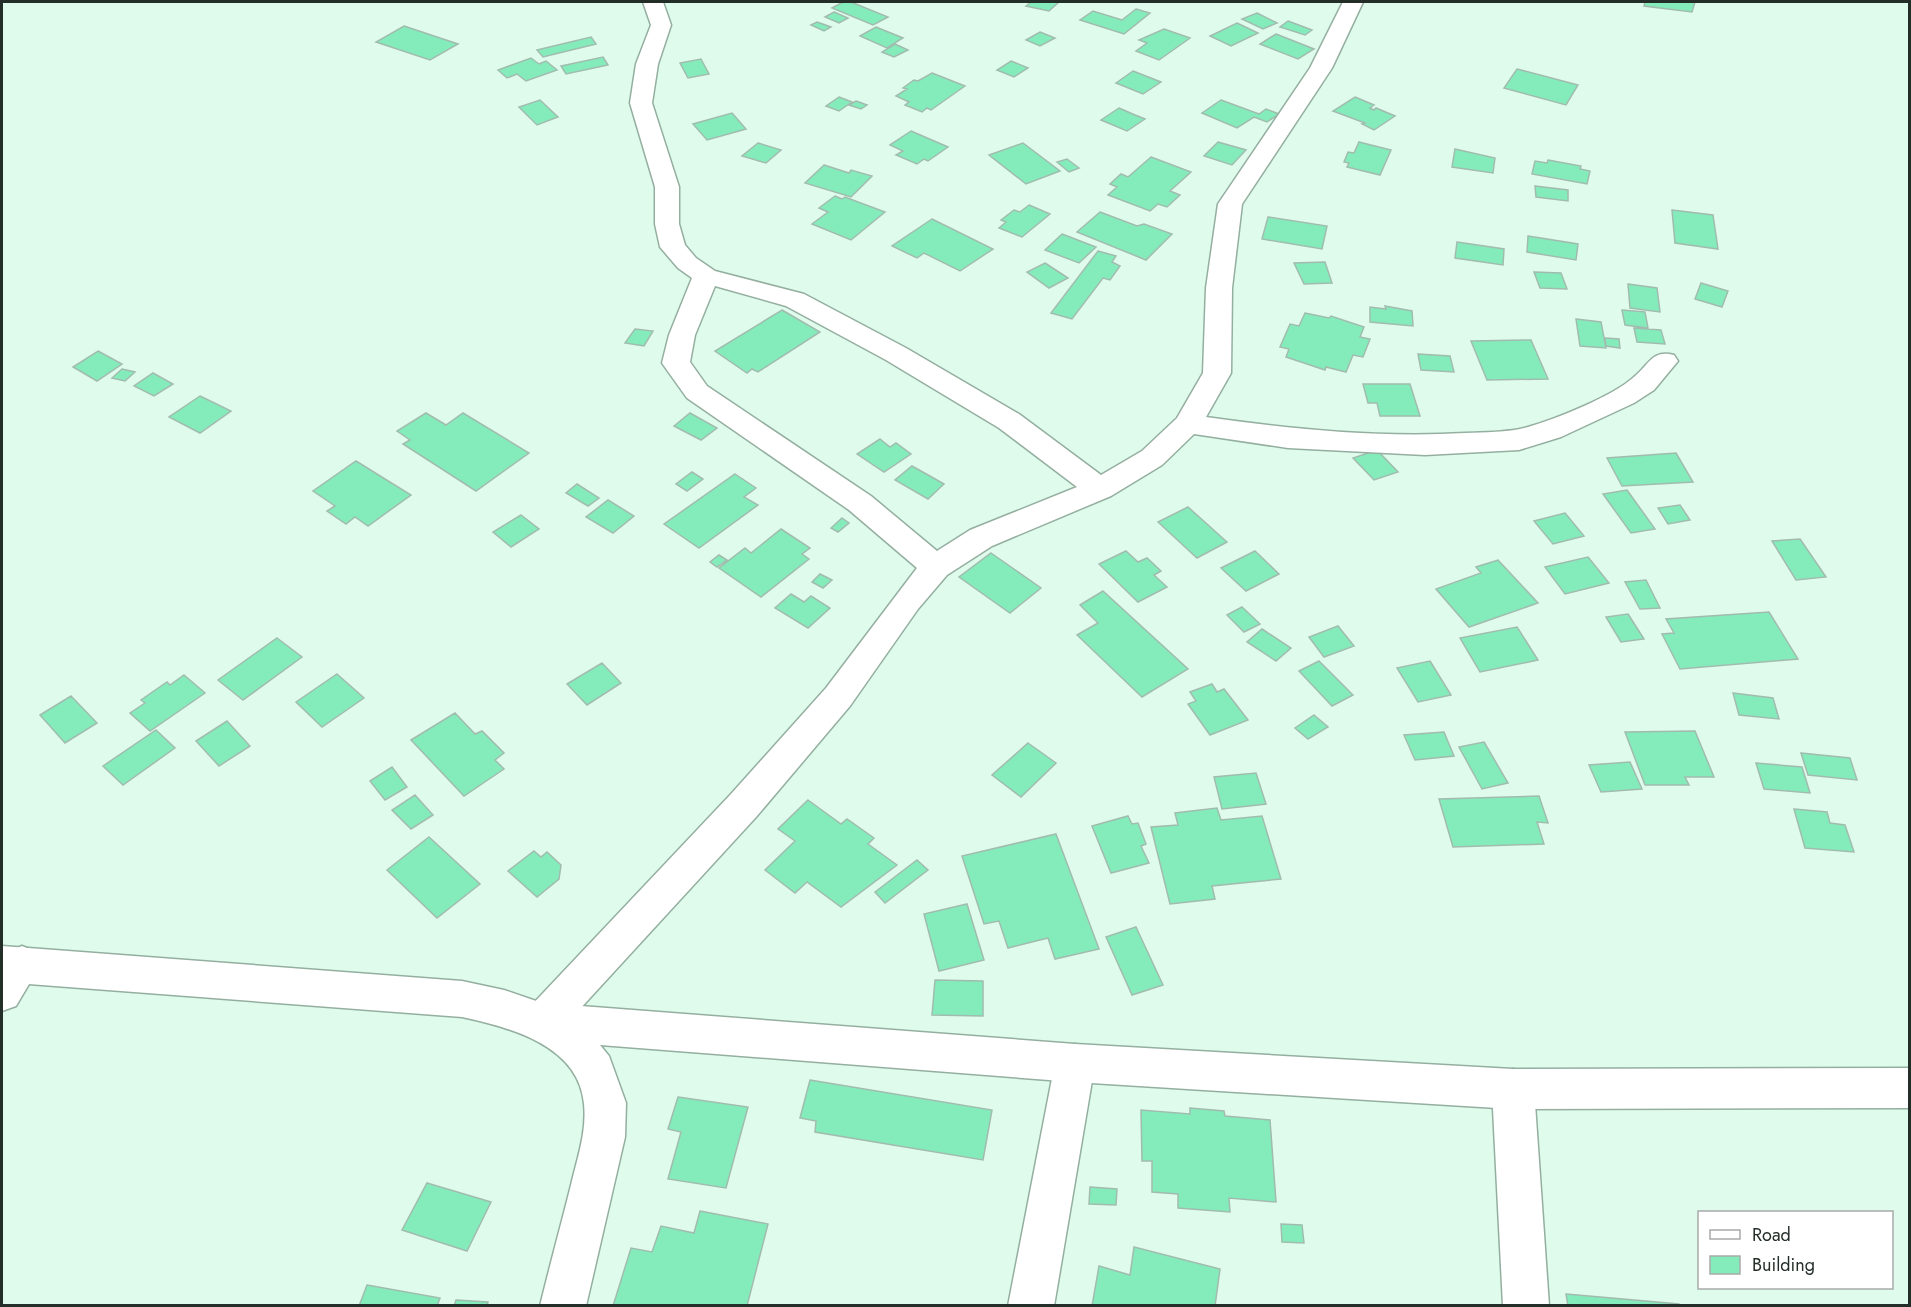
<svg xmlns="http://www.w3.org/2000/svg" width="1911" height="1307" viewBox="0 0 1911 1307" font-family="Jost,sans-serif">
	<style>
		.building { fill: #84ecbb; stroke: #a1bcae; stroke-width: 1.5 }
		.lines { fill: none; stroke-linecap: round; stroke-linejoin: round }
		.minor-casing { stroke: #94afa0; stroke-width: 3 }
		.tertiary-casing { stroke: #94afa0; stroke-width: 3 }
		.minor { fill: #fff; fill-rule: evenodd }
		.tertiary { fill: #fff; fill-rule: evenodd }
	</style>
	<rect width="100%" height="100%" fill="#dffbec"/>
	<path class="building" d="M 843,2 L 851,2 L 888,17 L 873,25 L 832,8 Z
		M 1025,2 L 1059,2 L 1049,11 L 1026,6 L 1030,3 Z
		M 1645,2 L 1695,2 L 1692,12 L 1644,6 Z
		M 1136,9 L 1150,13 L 1124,34 L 1080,20 L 1093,11 L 1122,20 Z
		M 834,12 L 848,18 L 839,23 L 825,17 Z
		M 1257,13 L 1277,23 L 1263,29 L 1242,19 Z
		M 1288,21 L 1312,30 L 1305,35 L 1280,27 Z
		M 817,22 L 831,27 L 824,31 L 811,25 Z
		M 1237,23 L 1258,33 L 1231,46 L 1210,36 Z
		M 404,26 L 458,44 L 430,60 L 376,42 Z
		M 876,27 L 903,38 L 887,48 L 860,36 Z
		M 1164,29 L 1190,38 L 1159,60 L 1136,51 L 1147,43 L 1139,40 Z
		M 1040,32 L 1055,38 L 1040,46 L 1026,40 Z
		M 1276,34 L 1314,49 L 1298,59 L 1260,44 Z
		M 591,37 L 596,44 L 543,57 L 537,50 Z
		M 895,44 L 908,50 L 894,57 L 882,52 Z
		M 603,57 L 608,65 L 566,74 L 561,66 Z
		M 531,58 L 539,64 L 546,61 L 557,70 L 526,81 L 517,74 L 507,78 L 498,70 Z
		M 701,59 L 709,74 L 688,78 L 680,63 Z
		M 1011,61 L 1028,68 L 1014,77 L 997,70 Z
		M 1517,69 L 1578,85 L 1566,105 L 1504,88 Z
		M 1133,71 L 1161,82 L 1143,94 L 1116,83 Z
		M 932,73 L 965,86 L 931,110 L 927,108 L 922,112 L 905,105 L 909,102 L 896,96 L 907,89 L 903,88 L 914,80 L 918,81 Z
		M 839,97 L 852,102 L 839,111 L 826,106 Z
		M 1355,97 L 1374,105 L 1370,108 L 1374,110 L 1376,108 L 1395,116 L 1374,130 L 1362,124 L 1365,123 L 1333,111 Z
		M 540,100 L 558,117 L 537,125 L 519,107 Z
		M 1221,100 L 1259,114 L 1266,109 L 1279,114 L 1267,122 L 1254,117 L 1237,128 L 1202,113 Z
		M 856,101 L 867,105 L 861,109 L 849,105 Z
		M 1119,108 L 1135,115 L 1145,119 L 1127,131 L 1101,120 Z
		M 732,113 L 746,129 L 707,140 L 693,124 Z
		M 911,131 L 948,147 L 928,161 L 924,159 L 917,164 L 896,155 L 903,151 L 890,145 Z
		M 1218,142 L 1246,150 L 1232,165 L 1204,156 Z
		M 1359,142 L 1391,150 L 1380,175 L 1347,167 L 1349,163 L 1344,162 L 1348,152 L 1354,153 Z
		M 758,143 L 781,150 L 766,163 L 742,156 Z
		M 1023,143 L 1060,171 L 1026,184 L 989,155 Z
		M 1455,149 L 1495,158 L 1493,173 L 1452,167 Z
		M 1151,157 L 1191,172 L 1170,191 L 1180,195 L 1167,207 L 1158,204 L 1150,211 L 1108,195 L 1117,187 L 1110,184 L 1121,174 L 1128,177 Z
		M 1067,159 L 1079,168 L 1069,172 L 1057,162 Z
		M 1548,160 L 1581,166 L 1580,169 L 1590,171 L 1587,184 L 1532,174 L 1535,161 L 1547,163 Z
		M 824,165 L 849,173 L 851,170 L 872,176 L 851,197 L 805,183 Z
		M 1535,186 L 1568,190 L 1568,201 L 1536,197 Z
		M 835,196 L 842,199 L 845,197 L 885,212 L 851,240 L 812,224 L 828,212 L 819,208 Z
		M 1029,205 L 1050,214 L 1022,237 L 999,228 L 1006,222 L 1001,220 L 1014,210 L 1020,212 Z
		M 1672,210 L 1713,215 L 1718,249 L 1675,243 Z
		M 1100,212 L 1137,226 L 1144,224 L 1172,234 L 1146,260 L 1077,232 Z
		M 1268,217 L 1327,226 L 1322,249 L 1262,239 Z
		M 932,219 L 993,249 L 960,271 L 924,253 L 917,258 L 892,246 Z
		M 1062,234 L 1096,247 L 1079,263 L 1045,250 Z
		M 1528,236 L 1578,244 L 1576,260 L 1527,252 Z
		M 1457,242 L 1504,249 L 1503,265 L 1455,258 Z
		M 1098,251 L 1116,256 L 1112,262 L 1120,266 L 1110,280 L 1103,278 L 1072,319 L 1051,313 Z
		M 1325,262 L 1332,283 L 1304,284 L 1294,263 Z
		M 1045,263 L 1068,278 L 1049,288 L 1027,272 Z
		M 1534,272 L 1561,273 L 1567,289 L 1540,288 Z
		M 1701,283 L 1728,291 L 1722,307 L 1695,299 Z
		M 1628,284 L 1657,288 L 1660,312 L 1630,308 Z
		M 1385,306 L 1412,311 L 1413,326 L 1370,322 L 1370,307 L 1386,309 Z
		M 782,310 L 820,332 L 758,372 L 752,369 L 747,373 L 715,351 Z
		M 1622,310 L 1645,312 L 1648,328 L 1625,325 Z
		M 1305,313 L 1329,318 L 1331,316 L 1364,327 L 1360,337 L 1370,339 L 1363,357 L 1353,355 L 1346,372 L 1326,367 L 1325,370 L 1286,357 L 1289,349 L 1280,347 L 1290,324 L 1299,326 Z
		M 1576,319 L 1601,322 L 1606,348 L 1580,346 Z
		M 1634,328 L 1661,330 L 1665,344 L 1637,342 Z
		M 635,329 L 653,331 L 644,346 L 625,343 Z
		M 1605,338 L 1619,339 L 1620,348 L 1606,346 Z
		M 1531,340 L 1548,379 L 1487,380 L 1471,341 Z
		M 98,351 L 122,364 L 97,381 L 73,367 Z
		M 1418,354 L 1450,356 L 1454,372 L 1421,370 Z
		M 122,369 L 135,372 L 125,381 L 112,378 Z
		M 153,373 L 173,384 L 154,396 L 134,386 Z
		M 1363,384 L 1410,384 L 1420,416 L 1380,416 L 1377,403 L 1368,403 Z
		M 200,396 L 231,411 L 200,433 L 169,417 Z
		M 426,413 L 446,425 L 463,413 L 529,453 L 476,491 L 403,444 L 410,440 L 397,431 Z
		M 690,413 L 717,428 L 701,440 L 674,426 Z
		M 880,439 L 890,447 L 896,443 L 911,454 L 884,472 L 857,454 Z
		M 1377,450 L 1398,472 L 1374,480 L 1353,458 Z
		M 1676,453 L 1693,482 L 1622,486 L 1607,458 Z
		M 356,461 L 411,495 L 368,526 L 355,517 L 346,524 L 327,511 L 335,506 L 313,491 Z
		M 912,466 L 944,484 L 928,499 L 895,480 Z
		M 692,472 L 703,479 L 687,491 L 676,484 Z
		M 735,474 L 756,488 L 744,497 L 758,505 L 699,548 L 664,524 Z
		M 577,484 L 599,498 L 588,506 L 566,493 Z
		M 1627,490 L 1655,529 L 1631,533 L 1603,494 Z
		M 608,500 L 634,516 L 613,533 L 586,517 Z
		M 1680,505 L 1690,520 L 1668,524 L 1658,508 Z
		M 1188,507 L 1227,542 L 1197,558 L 1158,522 Z
		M 1565,513 L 1584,536 L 1553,544 L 1534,521 Z
		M 521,515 L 539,529 L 511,547 L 493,532 Z
		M 842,518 L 849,523 L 838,532 L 831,528 Z
		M 781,529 L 810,548 L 802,554 L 809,559 L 761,597 L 719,568 L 745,548 L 751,553 Z
		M 1800,539 L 1826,577 L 1796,580 L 1772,541 Z
		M 1126,551 L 1138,562 L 1147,558 L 1161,571 L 1154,575 L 1167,587 L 1138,602 L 1099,564 Z
		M 1255,551 L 1279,574 L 1246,591 L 1221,568 Z
		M 991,553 L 1041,588 L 1010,613 L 959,577 Z
		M 719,555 L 727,560 L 717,567 L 710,562 Z
		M 1588,557 L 1609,583 L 1565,594 L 1545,567 Z
		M 1498,560 L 1538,603 L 1469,627 L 1436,589 L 1481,573 L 1476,567 Z
		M 820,574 L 832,580 L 823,588 L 812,582 Z
		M 1646,580 L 1660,608 L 1640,609 L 1625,582 Z
		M 1103,591 L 1188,669 L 1142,697 L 1077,635 L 1098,623 L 1080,605 Z
		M 791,594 L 804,602 L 811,596 L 830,608 L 808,628 L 775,608 Z
		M 1242,607 L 1260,624 L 1244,632 L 1227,615 Z
		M 1769,612 L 1798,659 L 1680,669 L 1662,634 L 1674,633 L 1666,619 Z
		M 1628,614 L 1644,639 L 1621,642 L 1606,617 Z
		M 1338,626 L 1354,646 L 1324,657 L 1309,637 Z
		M 1517,627 L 1538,660 L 1480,672 L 1460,638 Z
		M 1262,629 L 1291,648 L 1276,661 L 1247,642 Z
		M 277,638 L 302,657 L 243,700 L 218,680 Z
		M 1319,661 L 1353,695 L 1332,706 L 1299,671 Z
		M 1430,661 L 1451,695 L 1418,702 L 1397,668 Z
		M 602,663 L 621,683 L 587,705 L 567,684 Z
		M 337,674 L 364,698 L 322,727 L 296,702 Z
		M 184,675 L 205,693 L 150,731 L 130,713 L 145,703 L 141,700 L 167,682 L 170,685 Z
		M 1212,684 L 1217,692 L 1224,689 L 1248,720 L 1210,735 L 1188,704 L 1196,701 L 1190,692 Z
		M 1733,693 L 1773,698 L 1779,719 L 1739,715 Z
		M 71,696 L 97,723 L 65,743 L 40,715 Z
		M 455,713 L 475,734 L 482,731 L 504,753 L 495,760 L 504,769 L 464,796 L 411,740 Z
		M 1314,715 L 1328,727 L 1308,739 L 1295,728 Z
		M 227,721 L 250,746 L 219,766 L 196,741 Z
		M 156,730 L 175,748 L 123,785 L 103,766 Z
		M 1695,731 L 1714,777 L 1685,777 L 1689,785 L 1645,785 L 1625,732 Z
		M 1444,732 L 1454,756 L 1415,760 L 1404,735 Z
		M 1484,742 L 1508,783 L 1482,789 L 1459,747 Z
		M 1028,743 L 1056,763 L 1021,797 L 992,775 Z
		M 1801,753 L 1850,758 L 1857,780 L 1808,775 Z
		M 1630,762 L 1642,789 L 1601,792 L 1589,765 Z
		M 1756,763 L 1802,767 L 1810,793 L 1764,789 Z
		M 392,767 L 407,787 L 385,800 L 370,781 Z
		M 1256,773 L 1266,804 L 1222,809 L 1214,777 Z
		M 415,795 L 433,815 L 411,829 L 392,810 Z
		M 1539,796 L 1548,823 L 1537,822 L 1544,844 L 1453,847 L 1439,799 Z
		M 808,800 L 841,824 L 847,819 L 874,838 L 868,844 L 897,865 L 841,907 L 807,882 L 795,893 L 765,870 L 795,841 L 778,829 Z
		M 1217,808 L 1221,820 L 1262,816 L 1281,879 L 1212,886 L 1215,899 L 1170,904 L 1151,827 L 1178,825 L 1175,813 Z
		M 1794,809 L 1827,812 L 1830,823 L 1845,825 L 1854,852 L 1805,848 Z
		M 1128,816 L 1132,824 L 1138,823 L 1146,844 L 1141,846 L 1149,863 L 1111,873 L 1092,826 Z
		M 1056,834 L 1099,949 L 1055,959 L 1048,938 L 1008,948 L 999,921 L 984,924 L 962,856 Z
		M 429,837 L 480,884 L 437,918 L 387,870 Z
		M 534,851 L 541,857 L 547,852 L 561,865 L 559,879 L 537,897 L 508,871 Z
		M 917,860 L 928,870 L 885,903 L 875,892 Z
		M 967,904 L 984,960 L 939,971 L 924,914 Z
		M 1136,927 L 1163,985 L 1132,995 L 1106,937 Z
		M 935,980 L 983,981 L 983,1016 L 932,1015 Z
		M 810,1080 L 992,1110 L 983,1160 L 815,1132 L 816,1121 L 800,1118 Z
		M 678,1097 L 748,1107 L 726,1188 L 668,1179 L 681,1132 L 668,1129 Z
		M 1190,1108 L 1224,1111 L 1225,1116 L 1270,1120 L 1276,1202 L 1229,1198 L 1230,1212 L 1178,1208 L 1178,1194 L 1152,1192 L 1152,1161 L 1142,1161 L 1141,1110 L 1190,1114 Z
		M 427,1183 L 491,1202 L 467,1251 L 402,1230 Z
		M 1090,1187 L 1117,1189 L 1116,1205 L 1089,1204 Z
		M 700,1211 L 768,1224 L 747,1306 L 613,1306 L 631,1248 L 652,1252 L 661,1226 L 694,1233 Z
		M 1281,1224 L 1302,1225 L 1304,1243 L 1282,1242 Z
		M 1134,1247 L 1220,1269 L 1215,1306 L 1092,1306 L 1099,1266 L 1130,1275 Z
		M 367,1285 L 440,1298 L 437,1306 L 359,1306 Z
		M 1566,1294 L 1679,1304 L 1679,1306 L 1568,1306 Z
		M 456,1300 L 488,1302 L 487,1306 L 454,1306 Z"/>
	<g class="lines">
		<g class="minor-casing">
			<path id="minor" d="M 643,2 L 663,2 L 671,25 L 658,64 L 652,103 L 679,187 L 679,224 L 685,245 L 696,258 L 715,271 L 804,294 L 906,348 L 1019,414 L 1101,475 L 1142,451 L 1177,418 L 1203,373 L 1206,288 L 1218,204 L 1310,68 L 1343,2 L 1363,2 L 1332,68 L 1242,204 L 1232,288 L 1231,373 L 1206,417 C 1292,429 1378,438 1465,433 C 1485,432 1508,433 1528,427 C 1556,419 1613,396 1634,377 C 1649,365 1652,349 1674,355 L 1678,361 L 1654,390 L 1634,403 L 1561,437 L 1519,450 L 1425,455 L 1288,448 L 1194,434 L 1162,465 L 1111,496 L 992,546 L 947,575 L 918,609 L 850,706 L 757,816 L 556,1035 L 542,1041 L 528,1035 L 522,1022 L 528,1009 L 731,794 L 826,688 L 917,568 L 849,510 L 687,398 L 662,363 L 669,335 L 692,278 L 678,268 L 660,247 L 655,224 L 655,187 L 630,103 L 636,64 L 651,25 ZM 715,286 L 786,306 L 886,360 L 999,428 L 1077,487 L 970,530 L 937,551 L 871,496 L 707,386 L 690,362 L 695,335 Z
				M 22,946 L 36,952 L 41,964 L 16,1006 L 2,1011 L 2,961 L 8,952 Z
				M 1075,1044 L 1089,1049 L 1095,1063 L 1054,1306 L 1008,1306 L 1055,1063 L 1061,1049 Z
				M 1513,1069 L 1528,1075 L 1534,1089 L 1549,1306 L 1503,1306 L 1492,1089 L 1498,1075 Z"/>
		</g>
		<g class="tertiary-casing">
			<path id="tertiary" d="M 2,946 L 462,981 L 504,990 L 542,1003 L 1075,1044 L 1513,1069 L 1910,1068 L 1910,1108 L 1513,1109 L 1075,1082 L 600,1045 L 609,1056 L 626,1103 L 625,1137 L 586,1306 L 540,1306 C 550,1265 561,1225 571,1185 C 577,1159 587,1132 584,1104 C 579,1045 509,1027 462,1017 L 2,982 Z"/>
		</g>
		<use href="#minor" class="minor"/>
		<use href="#tertiary" class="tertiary"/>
	</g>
	<rect width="1911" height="1307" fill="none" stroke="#232e28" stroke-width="6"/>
	<rect x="1698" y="1211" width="195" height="78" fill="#ffffff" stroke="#a7aba9" stroke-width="1.5"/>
	<rect x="1710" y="1230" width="30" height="9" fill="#ffffff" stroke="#a7aba9" stroke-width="1.5"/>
	<text x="1752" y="1241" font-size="18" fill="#232e28">Road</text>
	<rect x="1710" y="1256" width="30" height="18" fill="#84ecbb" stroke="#a7aba9" stroke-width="1.5"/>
	<text x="1752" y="1271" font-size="18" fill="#232e28">Building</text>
</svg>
